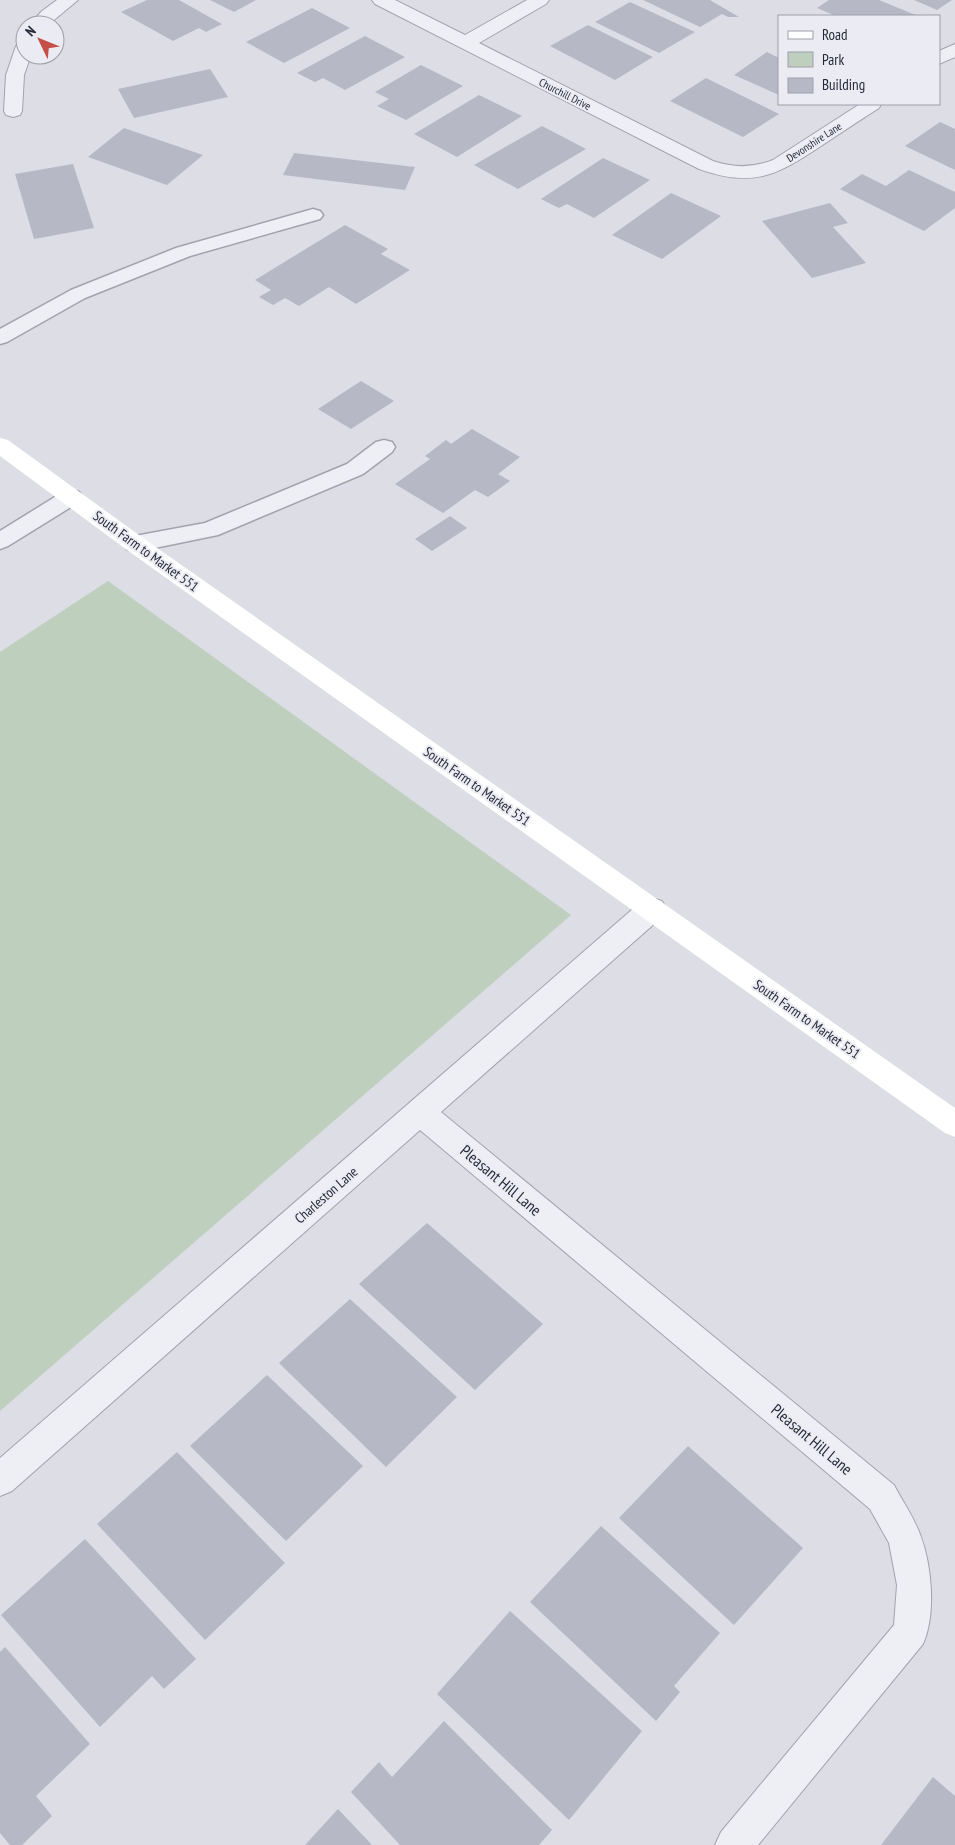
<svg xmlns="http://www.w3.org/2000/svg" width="955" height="1845" viewBox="0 0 955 1845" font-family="'PT Sans Narrow',sans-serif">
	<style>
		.green { fill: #becfbd }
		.building { fill: #b6b9c5 }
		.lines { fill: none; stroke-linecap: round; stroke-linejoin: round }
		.lane-casing { stroke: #a2a3ae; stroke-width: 3 }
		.street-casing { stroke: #a2a3ae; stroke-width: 2 }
		.lane { fill: #eeeff4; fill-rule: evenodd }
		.street { fill: #eeeff4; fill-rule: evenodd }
		.secondary { fill: #fff; fill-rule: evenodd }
		.labels { text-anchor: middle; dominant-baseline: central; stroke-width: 4; stroke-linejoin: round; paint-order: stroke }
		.far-street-label { font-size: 11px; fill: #27293a; stroke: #ebecf3 }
		.street-label { font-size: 14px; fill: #27293a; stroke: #ebecf3 }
		.near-street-label { font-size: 16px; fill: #27293a; stroke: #ebecf3 }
	</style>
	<rect width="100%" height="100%" fill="#dcdde5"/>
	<path class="green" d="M 108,581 L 571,915 L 0,1411 L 0,652 Z"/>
	<path class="building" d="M 147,0 L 179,0 L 222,24 L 206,32 L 199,28 L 173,41 L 121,12 Z
		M 210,0 L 256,0 L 234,12 Z
		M 643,0 L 710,0 L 739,17 L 728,17 L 722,14 L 700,27 Z
		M 829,0 L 879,0 L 918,16 L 836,16 L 817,8 Z
		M 914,0 L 952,0 L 937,10 Z
		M 630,2 L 695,32 L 659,53 L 595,22 Z
		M 312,8 L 350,28 L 284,63 L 246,42 Z
		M 588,25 L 653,57 L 615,80 L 550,46 Z
		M 365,36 L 405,57 L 345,90 L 323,78 L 315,82 L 297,73 Z
		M 767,52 L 779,58 L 779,95 L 734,75 Z
		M 421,65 L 463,86 L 406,120 L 377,106 L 389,99 L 375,92 Z
		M 210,69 L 228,97 L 134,118 L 118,89 Z
		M 706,78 L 779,114 L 743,137 L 670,101 Z
		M 479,95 L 522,116 L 457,157 L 414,134 Z
		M 940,122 L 955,129 L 955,170 L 905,146 Z
		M 542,126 L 586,149 L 518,189 L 474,165 Z
		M 124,128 L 203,155 L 167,185 L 88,157 Z
		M 294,153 L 415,167 L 405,190 L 283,175 Z
		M 603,158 L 650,180 L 594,218 L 567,204 L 559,208 L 541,199 Z
		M 73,164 L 94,228 L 34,239 L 15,174 Z
		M 909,170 L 955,192 L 955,208 L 924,231 L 840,189 L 862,174 L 886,186 Z
		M 671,193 L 721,216 L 662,259 L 612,235 Z
		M 830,203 L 848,223 L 833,227 L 866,263 L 812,278 L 762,221 Z
		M 345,225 L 388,249 L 381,254 L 410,270 L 356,304 L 329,287 L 299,306 L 285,298 L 273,305 L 259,297 L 271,290 L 255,280 Z
		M 361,381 L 394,401 L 351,429 L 318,409 Z
		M 472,429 L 520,457 L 498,474 L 510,481 L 488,497 L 475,490 L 443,513 L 395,484 L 430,459 L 425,456 L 446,440 L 451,444 Z
		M 450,516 L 467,528 L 432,551 L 415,539 Z
		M 427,1223 L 543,1324 L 475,1390 L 359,1284 Z
		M 350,1299 L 457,1397 L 386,1467 L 279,1363 Z
		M 267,1375 L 363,1466 L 286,1541 L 190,1446 Z
		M 688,1446 L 803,1548 L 734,1625 L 619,1518 Z
		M 177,1452 L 285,1563 L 205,1640 L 97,1524 Z
		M 601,1526 L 720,1633 L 674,1686 L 680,1692 L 656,1721 L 530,1602 Z
		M 85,1539 L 196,1659 L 164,1689 L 152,1676 L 100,1727 L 1,1615 Z
		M 510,1611 L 642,1731 L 569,1820 L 437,1694 Z
		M 5,1647 L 90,1744 L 36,1796 L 52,1816 L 22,1845 L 10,1845 L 0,1833 L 0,1652 Z
		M 444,1721 L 552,1830 L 539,1845 L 400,1845 L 351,1792 L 379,1762 L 392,1777 Z
		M 933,1777 L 955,1796 L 955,1845 L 881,1845 Z
		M 338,1809 L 372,1845 L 305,1845 Z"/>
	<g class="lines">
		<g class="lane-casing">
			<path id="lane" d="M 313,209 L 320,211 L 323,215 L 320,219 L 190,256 L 85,298 L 7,342 L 0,344 L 0,329 L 71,290 L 176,248 Z
				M 384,440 L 392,442 L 395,447 L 392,452 L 363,474 L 218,535 L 135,552 L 127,549 L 124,544 L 127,539 L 135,536 L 205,523 L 347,464 L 376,442 Z
				M 71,490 L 79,492 L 82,497 L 79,502 L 8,546 L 0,549 L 0,531 L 63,492 Z"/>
		</g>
		<g class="street-casing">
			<path id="street" d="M 57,0 L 78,0 L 48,25 L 29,25 L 42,11 Z
				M 372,0 L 395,0 L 465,35 L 527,0 L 549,0 L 546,4 L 479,43 L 713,161 C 734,168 753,168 773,160 L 860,104 L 881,104 L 879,108 C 859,121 840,133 821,146 C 776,176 753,188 699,169 L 375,4 Z
				M 25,41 L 25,55 L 31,55 L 24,75 L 22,111 L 20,115 L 13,117 L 6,115 L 4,111 L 6,75 L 16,46 L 19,42 Z
				M 955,44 L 955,57 L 939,64 L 939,51 Z
				M 652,898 L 662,901 L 666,909 L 662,917 L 441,1112 L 894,1485 C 903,1502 915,1519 921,1537 C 932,1567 936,1615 923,1644 L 758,1845 L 715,1845 L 721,1832 L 894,1625 L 897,1585 L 889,1543 L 870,1509 L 420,1130 L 12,1491 L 0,1496 L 0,1458 L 642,901 Z"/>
		</g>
		<use href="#lane" class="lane"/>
		<use href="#street" class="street"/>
		<path class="secondary" d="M 0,438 L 8,440 L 143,538 L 955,1108 L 955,1137 L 945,1133 L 127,550 L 0,456 Z"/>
	</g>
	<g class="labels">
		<g class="far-street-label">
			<text transform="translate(565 94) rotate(27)">Churchill Drive</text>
			<text transform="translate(814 142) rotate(-33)">Devonshire Lane</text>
		</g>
		<g class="street-label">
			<text transform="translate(146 551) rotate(36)">South Farm to Market 551</text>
			<text transform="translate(477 786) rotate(35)">South Farm to Market 551</text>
			<text transform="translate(807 1019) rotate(35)">South Farm to Market 551</text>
			<text transform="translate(326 1195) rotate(-41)">Charleston Lane</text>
		</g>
		<g class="near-street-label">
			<text transform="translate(501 1180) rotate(40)">Pleasant Hill Lane</text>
			<text transform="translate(812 1439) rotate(40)">Pleasant Hill Lane</text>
		</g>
	</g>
	<rect x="778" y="15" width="162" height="90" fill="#ebecf3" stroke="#9d9ea9"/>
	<rect x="788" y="31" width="25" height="8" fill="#ffffff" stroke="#9d9ea9"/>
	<text x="822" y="40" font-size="15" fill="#27293a">Road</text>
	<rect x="788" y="52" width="25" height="15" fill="#becfbd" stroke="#9d9ea9"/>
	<text x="822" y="65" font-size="15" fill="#27293a">Park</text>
	<rect x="788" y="78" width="25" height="15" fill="#b6b9c5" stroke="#9d9ea9"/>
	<text x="822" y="90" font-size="15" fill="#27293a">Building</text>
	<g transform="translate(40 40) rotate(313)"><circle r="24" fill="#ebecf3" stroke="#9d9ea9"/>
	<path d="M0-4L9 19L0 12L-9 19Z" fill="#c54f46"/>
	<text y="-8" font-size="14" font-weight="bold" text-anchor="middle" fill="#27293a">N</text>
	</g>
</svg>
